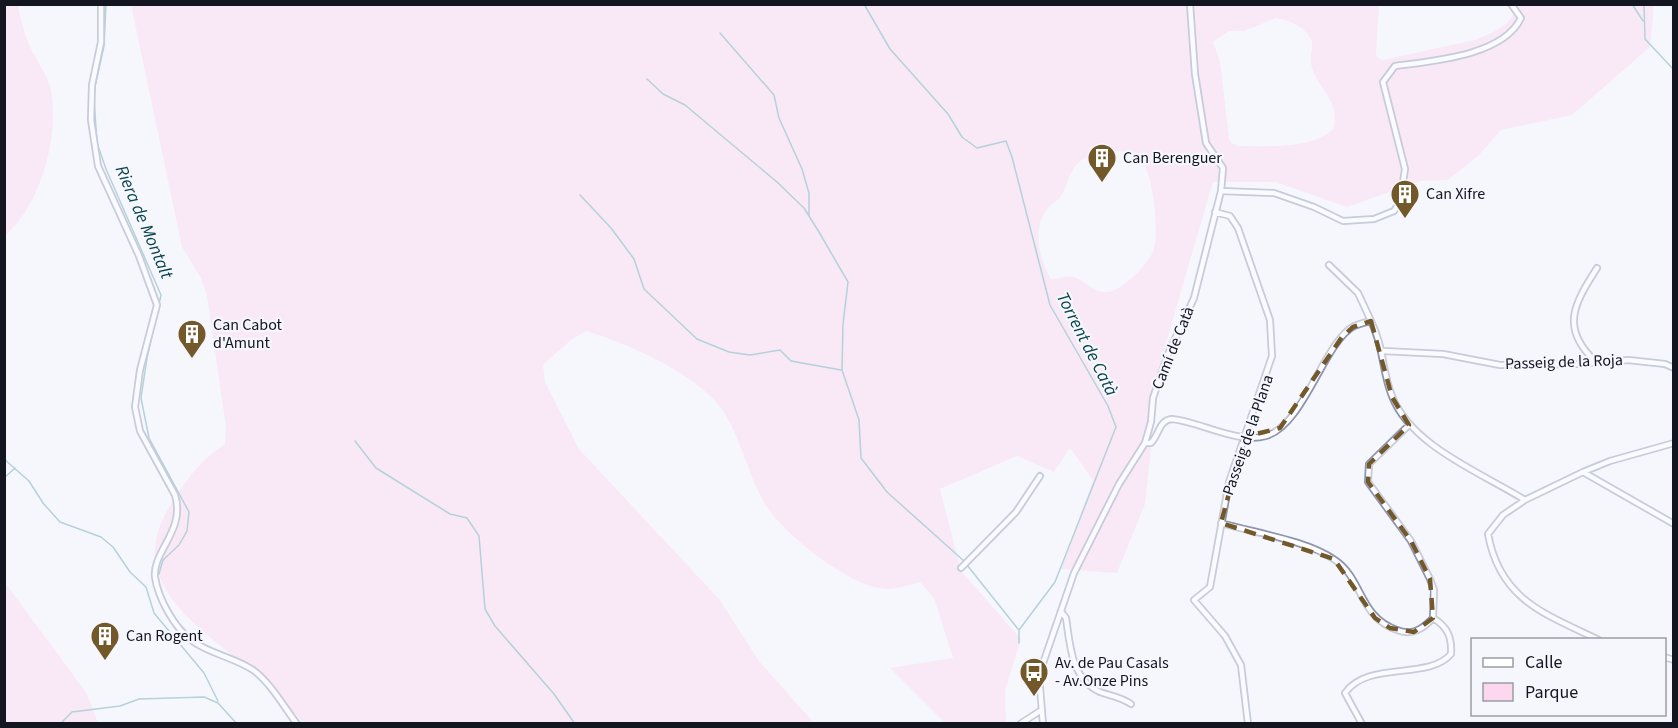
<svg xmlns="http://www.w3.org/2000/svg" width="1678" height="728" viewBox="0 0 1678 728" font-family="'Source Sans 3',sans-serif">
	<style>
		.green { fill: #fcd7ee; fill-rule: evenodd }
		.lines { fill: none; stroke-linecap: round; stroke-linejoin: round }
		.stream { stroke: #66a3ad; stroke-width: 1.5 }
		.street-casing { stroke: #8e94b0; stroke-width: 8 }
		.street { stroke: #fff; stroke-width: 4.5 }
		.marked { fill: none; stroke: #73582a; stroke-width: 4.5; stroke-dasharray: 12 8; stroke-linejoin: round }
		.labels { text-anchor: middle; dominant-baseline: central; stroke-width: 4.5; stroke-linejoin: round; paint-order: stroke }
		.poi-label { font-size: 16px; fill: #131520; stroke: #f5f7fd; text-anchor: start }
		.street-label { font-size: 16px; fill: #131520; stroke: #f5f7fd }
		.water-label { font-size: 18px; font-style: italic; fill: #08434b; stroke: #f5f7fd }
	</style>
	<rect width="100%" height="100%" fill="#f5f7fd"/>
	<path class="green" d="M 5,4 L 18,5 C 21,20 24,34 31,49 C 37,61 46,73 50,86 C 61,133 41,205 5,236 Z
		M 1379,4 L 1376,56 L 1382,60 L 1475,40 C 1489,34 1506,29 1513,14 L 1508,5 L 1654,5 L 1650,47 L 1572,115 L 1501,130 L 1478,156 L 1448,180 L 1421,181 L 1347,207 L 1276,182 L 1213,182 L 1161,360 L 1145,504 L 1117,573 L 1061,569 L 1093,480 L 1070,448 L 1054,472 L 1017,456 L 940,489 L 961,571 L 1021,639 L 1005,691 L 1006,724 L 945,723 L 890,668 L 953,658 L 934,598 L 920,582 C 909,585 896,590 884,589 C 849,586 781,533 764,502 C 747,473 738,427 717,403 C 689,371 626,343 586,331 L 571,340 L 543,365 L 545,382 L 579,449 L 719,599 L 759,661 L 814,723 L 303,723 C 289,707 276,691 260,677 C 205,631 117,584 173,501 C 188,477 201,460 225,444 L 226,427 L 207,296 L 201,278 L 182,247 L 131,5 ZM 1276,18 C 1289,20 1301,25 1309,36 C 1316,45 1309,53 1311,63 C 1315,88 1342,101 1333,129 C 1314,149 1264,146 1238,146 L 1231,143 L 1229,138 L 1220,61 L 1213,42 L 1229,31 L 1244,31 ZM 1121,151 L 1139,156 C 1153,169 1161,237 1152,254 C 1146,266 1125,287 1112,291 C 1095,296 1087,281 1074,277 C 1068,275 1057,279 1051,279 C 1039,259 1032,229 1047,209 C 1051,204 1057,202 1061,196 C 1065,190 1067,182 1070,175 C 1080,153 1099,153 1121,151 Z
		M 4,581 L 87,694 L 98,723 L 5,723 Z"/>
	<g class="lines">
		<path class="stream" d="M 864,4 L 890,49 L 948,114 L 962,137 L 977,148 L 1006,141 L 1012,157 L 1050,305 L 1108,406 L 1116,427 L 1055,582 L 1019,630 L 1019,643
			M 1632,4 L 1643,21
			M 1644,4 L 1645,39 L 1674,70
			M 720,33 L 774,95 L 779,118 L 802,169 L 809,193 L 809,216
			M 647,79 L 663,94 L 685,105 L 777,182 L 804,208 L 819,232 L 848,282 L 843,324 L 842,370 L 859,420 L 861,458 L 887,492 L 964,561
			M 94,91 L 104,46 L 106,4
			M 94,99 L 97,143 L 106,169 L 161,295 L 147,358 L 141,398 L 149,438 L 189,512 L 187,531 L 179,545 L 163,560 L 159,574
			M 580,195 L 611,228 L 634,259 L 644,289 L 697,339 L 729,352 L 750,355 L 780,350 L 791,361 L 841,370
			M 355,441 L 376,468 L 450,514 L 467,518 L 479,536 L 485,609 L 495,626 L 554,694 L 575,724
			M 4,459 L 29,481 L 43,503 L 60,522 L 101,537 L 113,547 L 130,572 L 146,587 L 154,613 L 204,673 L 218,701
			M 4,478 L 15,468
			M 967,565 L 1018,629
			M 60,724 L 72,712 L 120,706 L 139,699 L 204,697 L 218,703 L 237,724"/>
		<g class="street-casing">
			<path id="street" d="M 101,4 L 101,42 L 92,85 L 91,120 L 98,166 L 139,256 L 157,305 L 140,370 L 135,407 L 140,431 L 175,495 C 186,530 152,552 155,577 C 158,598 174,627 191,640 C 209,654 234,657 253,670 C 270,682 284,707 297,724
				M 1221,191 L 1274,193 L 1314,207 L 1343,221 L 1374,219 L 1394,211 L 1400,202 L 1405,169 L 1383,82 L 1395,66 C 1432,61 1503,56 1521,18 L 1511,4
				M 1215,212 L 1230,216 L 1238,228 L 1270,320 L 1272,356 L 1229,482 L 1210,587 L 1194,600 L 1225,636 L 1241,665 L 1248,724
				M 1329,265 L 1358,293 L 1371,321
				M 1383,351 L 1443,354 L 1500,365 L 1580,364 L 1628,360 L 1665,364 L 1674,368
				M 1595,361 C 1560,328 1574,304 1597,268
				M 1145,443 L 1151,443 C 1159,435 1159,420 1172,419 C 1201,422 1237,444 1266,436 C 1304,425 1324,342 1354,326 C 1359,324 1366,322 1371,321 C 1384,347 1382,372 1392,396 C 1411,446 1482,473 1525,500 L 1583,472 L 1674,524
				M 1583,472 L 1610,461 L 1674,443
				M 1525,500 L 1503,515 L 1488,534 C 1500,600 1545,614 1599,640
				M 1221,523 C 1255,533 1306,540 1335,560 C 1363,579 1359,617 1397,630 C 1412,636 1423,629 1433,618 L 1434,590 L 1430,579 L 1411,541 L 1368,482 L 1369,464 L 1409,425
				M 961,568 L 1016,512 L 1040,476
				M 1062,613 L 1066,618 C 1070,645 1071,679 1100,692 C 1111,696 1121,697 1131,704
				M 1664,657 L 1674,660
				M 1020,724 L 1040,711
				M 1043,724 L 1039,675 L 1074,573 L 1119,484 L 1145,443 L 1151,422 L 1153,398 L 1168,354 L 1194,298 L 1221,191 L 1223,168 L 1206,143 L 1195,74 L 1190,4
				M 1362,724 L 1345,693 C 1368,660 1428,681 1451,654 C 1452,638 1448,627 1433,618"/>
		</g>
		<use href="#street" class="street"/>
	</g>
	<path d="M0 0H1678V728H0ZM 1371,321 L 1392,397 L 1409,425 L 1369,464 L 1368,482 L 1411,541 L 1430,579 L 1433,618 L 1414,632 L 1390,628 L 1375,618 L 1334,559 L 1221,523 L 1244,437 L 1280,428 L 1342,337 L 1353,327 Z" fill="#f5f7fd" fill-opacity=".55" fill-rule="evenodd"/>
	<path class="marked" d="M 1371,321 L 1392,397 L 1409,425 L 1369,464 L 1368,482 L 1411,541 L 1430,579 L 1433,618 L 1414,632 L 1390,628 L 1375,618 L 1334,559 L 1221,523 L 1244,437 L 1280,428 L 1342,337 L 1353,327 Z"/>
	<defs>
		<g id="building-pin" transform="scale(1.5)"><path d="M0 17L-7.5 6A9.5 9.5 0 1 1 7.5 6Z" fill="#73582a" stroke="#f5f7fd"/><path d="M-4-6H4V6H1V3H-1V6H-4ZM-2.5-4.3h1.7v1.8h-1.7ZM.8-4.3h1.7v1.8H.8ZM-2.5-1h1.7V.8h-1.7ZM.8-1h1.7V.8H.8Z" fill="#fff"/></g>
		<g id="bus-pin" transform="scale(1.5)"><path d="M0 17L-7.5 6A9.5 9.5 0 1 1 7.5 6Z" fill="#73582a" stroke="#f5f7fd"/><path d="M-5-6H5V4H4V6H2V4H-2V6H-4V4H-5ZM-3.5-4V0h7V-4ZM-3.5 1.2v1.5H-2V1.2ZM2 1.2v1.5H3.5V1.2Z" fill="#fff"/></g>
	</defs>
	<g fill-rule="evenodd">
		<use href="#building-pin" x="1102" y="158"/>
		<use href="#building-pin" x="1405" y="194"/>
		<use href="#building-pin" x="192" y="334"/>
		<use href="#building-pin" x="105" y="636"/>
		<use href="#bus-pin" x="1034" y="672"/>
	</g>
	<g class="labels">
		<g class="poi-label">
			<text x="1123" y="158">Can Berenguer</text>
			<text x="1426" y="194">Can Xifre</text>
			<text x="213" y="325">Can Cabot<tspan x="213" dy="18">d'Amunt</tspan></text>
			<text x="126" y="636">Can Rogent</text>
			<text x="1055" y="663">Av. de Pau Casals<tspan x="1055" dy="18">- Av.Onze Pins</tspan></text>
		</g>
		<g class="street-label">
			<text transform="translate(1173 348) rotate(-68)">Camí de Catà</text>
			<text transform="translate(1564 362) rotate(-2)">Passeig de la Roja</text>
			<text transform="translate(1248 435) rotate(-71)">Passeig de la Plana</text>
		</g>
		<g class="water-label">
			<text transform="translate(144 222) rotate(67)">Riera de Montalt</text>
			<text transform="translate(1087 344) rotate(63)">Torrent de Catà</text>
		</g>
	</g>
	<rect width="1678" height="728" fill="none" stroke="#131520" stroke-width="12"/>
	<rect x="1471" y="638" width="195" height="78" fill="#f5f7fd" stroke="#9b9da5" stroke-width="1.5"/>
	<rect x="1483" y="658" width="30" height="9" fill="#ffffff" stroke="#9b9da5" stroke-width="1.5"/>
	<text x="1525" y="668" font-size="18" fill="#131520">Calle</text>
	<rect x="1483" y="683" width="30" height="18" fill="#fcd7ee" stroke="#9b9da5" stroke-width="1.5"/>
	<text x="1525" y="698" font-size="18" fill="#131520">Parque</text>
</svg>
